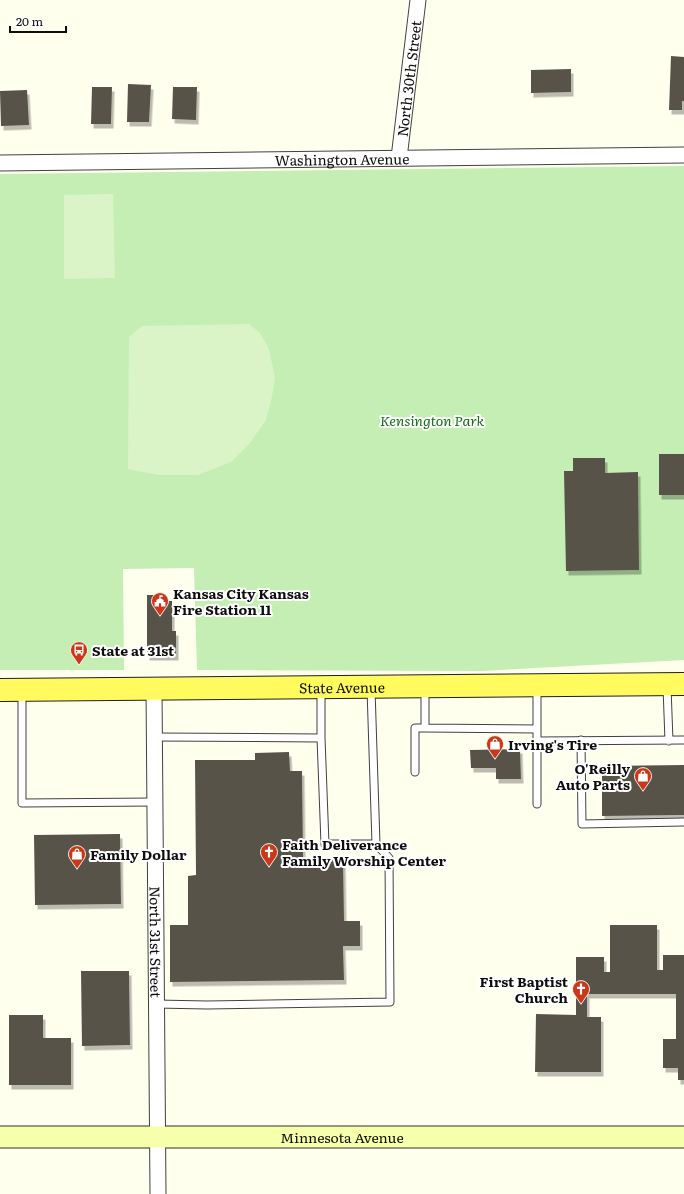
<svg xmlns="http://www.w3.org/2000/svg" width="684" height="1194" viewBox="0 0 684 1194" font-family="Literata,serif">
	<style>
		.green { fill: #c5eeb4 }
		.pitch { fill: #daf4c7 }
		.building { fill: #585249; filter: url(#shadow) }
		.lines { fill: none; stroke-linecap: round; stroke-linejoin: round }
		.service-casing { stroke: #414141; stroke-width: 9 }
		.minor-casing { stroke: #414141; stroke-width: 17 }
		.secondary-casing { stroke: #303030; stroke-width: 23 }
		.primary-casing { stroke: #1f1f1f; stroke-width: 24 }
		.service { stroke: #fff; stroke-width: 7 }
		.minor { stroke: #fff; stroke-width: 15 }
		.secondary { stroke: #f6ffa9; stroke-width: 21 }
		.primary { stroke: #fffb5e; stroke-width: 22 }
		.labels { text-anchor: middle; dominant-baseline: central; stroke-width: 4; stroke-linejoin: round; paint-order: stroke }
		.street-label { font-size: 14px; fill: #0e0e0e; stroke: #fff }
		.park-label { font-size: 14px; font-style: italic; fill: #176c18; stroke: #fff }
		.poi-label { font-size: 14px; font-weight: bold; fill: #0e0e0e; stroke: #fff; text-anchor: start }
	</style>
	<defs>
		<filter id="shadow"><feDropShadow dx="2.5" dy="4.5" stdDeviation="0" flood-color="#0004"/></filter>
	</defs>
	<rect width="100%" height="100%" fill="#ffe"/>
	<path class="green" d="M 684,166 L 684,660 L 482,671 L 197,670 L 194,568 L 123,569 L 124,670 L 0,670 L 0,174 Z"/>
	<path class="pitch" d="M 113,194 L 115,278 L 64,279 L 64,195 Z
		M 249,324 L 260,333 L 269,349 L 275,378 L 272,397 L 266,420 L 250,443 L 231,462 L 198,475 L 159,475 L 128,469 L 129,337 L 142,326 Z"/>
	<path class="building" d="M 671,56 L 684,57 L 684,101 L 682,101 L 682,110 L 669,110 Z
		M 571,69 L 571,92 L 531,93 L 531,70 Z
		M 128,84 L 151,85 L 149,122 L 127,122 Z
		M 92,87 L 112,87 L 111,124 L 91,124 Z
		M 173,87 L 197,87 L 196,120 L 172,119 Z
		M 27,90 L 29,125 L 1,126 L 0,91 Z
		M 659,454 L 684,454 L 684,495 L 659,495 Z
		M 573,458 L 605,458 L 605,473 L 638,472 L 639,570 L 566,571 L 564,471 L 573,471 Z
		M 147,595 L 165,595 L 165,601 L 172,601 L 172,631 L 176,631 L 176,656 L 147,656 Z
		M 520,749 L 521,779 L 496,779 L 496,768 L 471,768 L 470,750 Z
		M 289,752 L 290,771 L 302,771 L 303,859 L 343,858 L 344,921 L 360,921 L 360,946 L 343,946 L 344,980 L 170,982 L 170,925 L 188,925 L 188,876 L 196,875 L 195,760 L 255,760 L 255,753 Z
		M 684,765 L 684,815 L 602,816 L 602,766 Z
		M 120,834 L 121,904 L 35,905 L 34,835 Z
		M 610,925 L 657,925 L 657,970 L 663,970 L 663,955 L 684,955 L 684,1080 L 678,1080 L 678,1068 L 663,1068 L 663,1039 L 676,1039 L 676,994 L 587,994 L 587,1017 L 601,1017 L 601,1072 L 535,1072 L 536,1014 L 576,1015 L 576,957 L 604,957 L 604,972 L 610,972 Z
		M 81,971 L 129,971 L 130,1045 L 82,1046 Z
		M 9,1015 L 43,1015 L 43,1038 L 71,1038 L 71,1085 L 9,1085 Z"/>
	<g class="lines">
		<g class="service-casing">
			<path id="service" d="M 667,687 L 669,741
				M 425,688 L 425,728 L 537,729
				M 537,688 L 537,741 L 684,740
				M 22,692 L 22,803 L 155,802
				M 154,737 L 321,738 L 321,690
				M 321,738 L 325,844 L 376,844
				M 581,740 L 582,824 L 684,822
				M 537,741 L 537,804
				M 415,772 L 415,728 L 425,728
				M 156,1004 L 207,1005 L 390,1002 L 389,858 L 376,844 L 371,689"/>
		</g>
		<g class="minor-casing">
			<g id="minor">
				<path id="s1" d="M 399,158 L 418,0"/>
				<path id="s2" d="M 0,163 L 684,155"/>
				<path id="s3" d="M 154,689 L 158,1194"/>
			</g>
		</g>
		<g class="secondary-casing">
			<g id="secondary">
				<path id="s4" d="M 0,1137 L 684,1137"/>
			</g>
		</g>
		<g class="primary-casing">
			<g id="primary">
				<path id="s5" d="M 0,690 L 684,684"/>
			</g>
		</g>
		<use href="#service" class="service"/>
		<use href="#minor" class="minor"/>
		<use href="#secondary" class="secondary"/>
		<use href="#primary" class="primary"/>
	</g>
	<defs>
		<g id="civic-pin" transform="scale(0.9)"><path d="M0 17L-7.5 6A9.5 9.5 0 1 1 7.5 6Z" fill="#cc3718" stroke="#fff"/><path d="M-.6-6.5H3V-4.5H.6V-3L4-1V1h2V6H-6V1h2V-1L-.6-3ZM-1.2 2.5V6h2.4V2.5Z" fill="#fff"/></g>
		<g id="bus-pin" transform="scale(0.9)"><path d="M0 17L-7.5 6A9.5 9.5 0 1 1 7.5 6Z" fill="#cc3718" stroke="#fff"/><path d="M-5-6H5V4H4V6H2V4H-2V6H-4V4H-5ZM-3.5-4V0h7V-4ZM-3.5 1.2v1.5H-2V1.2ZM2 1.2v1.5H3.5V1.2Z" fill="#fff"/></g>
		<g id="shop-pin" transform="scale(0.9)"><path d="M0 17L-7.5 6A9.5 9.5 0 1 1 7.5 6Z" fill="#cc3718" stroke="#fff"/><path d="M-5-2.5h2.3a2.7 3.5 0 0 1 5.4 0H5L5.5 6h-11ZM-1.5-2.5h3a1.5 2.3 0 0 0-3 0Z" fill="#fff"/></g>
		<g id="church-pin" transform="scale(0.9)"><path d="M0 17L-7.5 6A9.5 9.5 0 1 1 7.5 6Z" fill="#cc3718" stroke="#fff"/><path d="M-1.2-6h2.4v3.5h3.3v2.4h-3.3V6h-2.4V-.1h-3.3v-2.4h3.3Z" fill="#fff"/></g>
	</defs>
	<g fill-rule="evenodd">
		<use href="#civic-pin" x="160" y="601"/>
		<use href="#bus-pin" x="79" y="650"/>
		<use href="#shop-pin" x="495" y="744"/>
		<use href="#shop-pin" x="643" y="776"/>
		<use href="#church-pin" x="269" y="852"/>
		<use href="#shop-pin" x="77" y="854"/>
		<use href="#church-pin" x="581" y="989"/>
	</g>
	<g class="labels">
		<g class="street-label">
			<text stroke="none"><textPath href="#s1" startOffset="80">North 30th Street</textPath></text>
			<text stroke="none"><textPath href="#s2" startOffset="342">Washington Avenue</textPath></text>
			<text stroke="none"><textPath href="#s5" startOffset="342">State Avenue</textPath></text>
			<text stroke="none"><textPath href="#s3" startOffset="253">North 31st Street</textPath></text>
			<text stroke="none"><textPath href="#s4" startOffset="342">Minnesota Avenue</textPath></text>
		</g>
		<g class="park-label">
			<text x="432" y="420">Kensington Park</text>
		</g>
		<g class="poi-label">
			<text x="173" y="593">Kansas City Kansas<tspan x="173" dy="16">Fire Station 11</tspan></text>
			<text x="92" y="650">State at 31st</text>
			<text x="508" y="744">Irving's Tire</text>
			<text x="630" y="768" text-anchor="end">O'Reilly<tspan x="630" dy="16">Auto Parts</tspan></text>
			<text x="282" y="844">Faith Deliverance<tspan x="282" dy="16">Family Worship Center</tspan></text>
			<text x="90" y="854">Family Dollar</text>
			<text x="568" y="981" text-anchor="end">First Baptist<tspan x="568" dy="16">Church</tspan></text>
		</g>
	</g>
	<path d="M10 26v6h56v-6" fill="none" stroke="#0e0e0e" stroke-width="2"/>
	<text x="16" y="26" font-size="12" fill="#0e0e0e" stroke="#ffffff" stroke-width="3" paint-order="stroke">20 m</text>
</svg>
